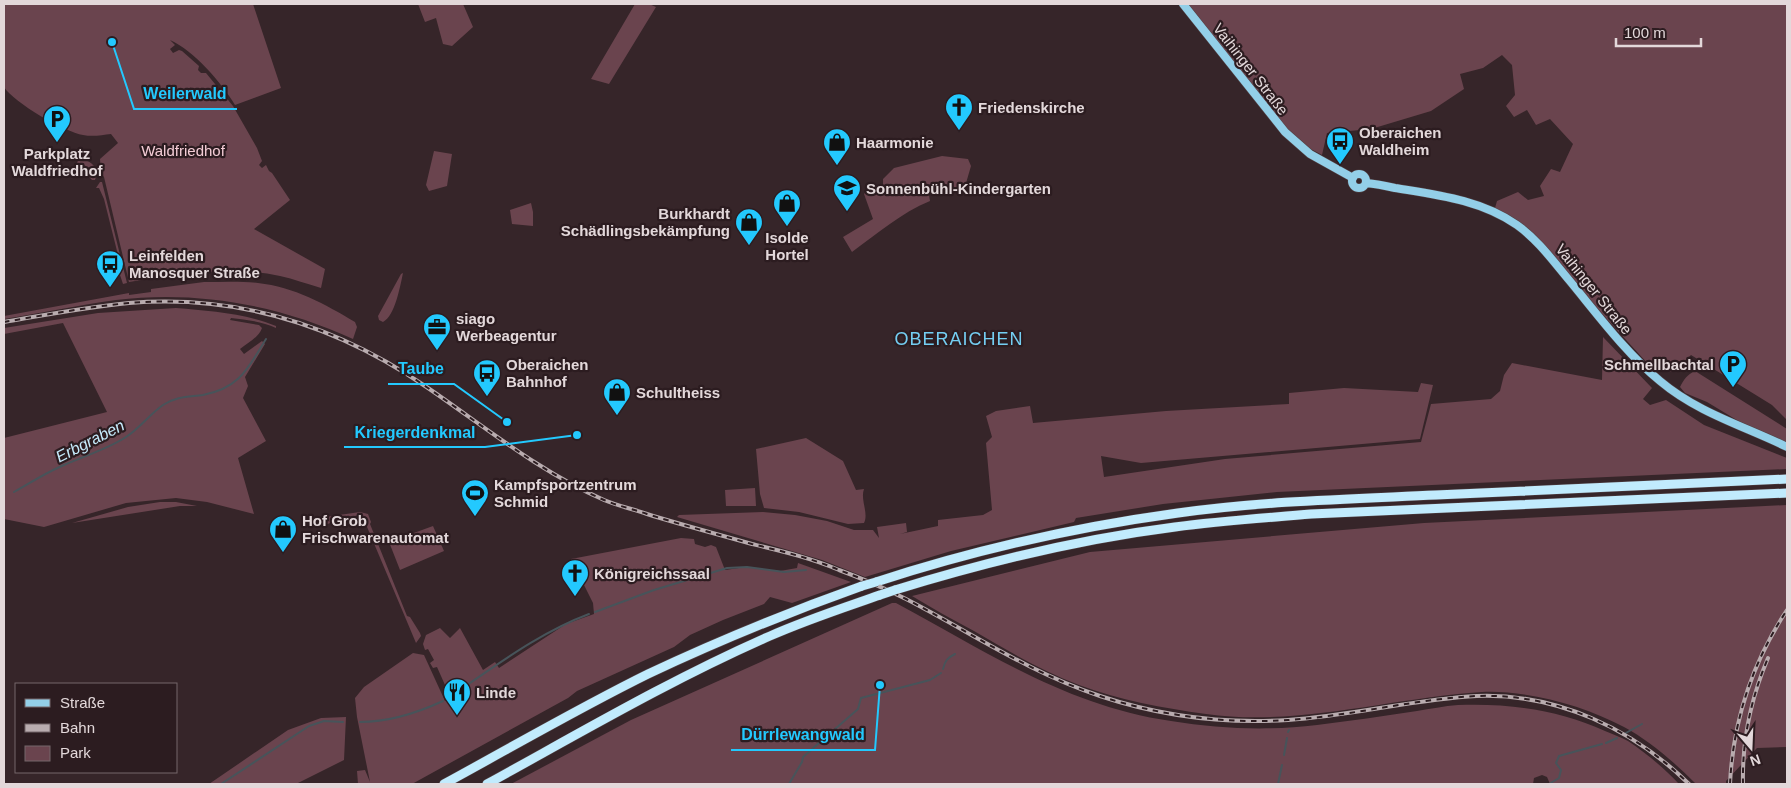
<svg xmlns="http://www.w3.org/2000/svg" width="1791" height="788" viewBox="0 0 1791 788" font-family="Helvetica,sans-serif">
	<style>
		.green { fill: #6a444e }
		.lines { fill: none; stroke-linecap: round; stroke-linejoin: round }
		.stream { stroke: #47545a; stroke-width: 2 }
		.major-casing { stroke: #524245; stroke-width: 9 }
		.highway-casing { stroke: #524245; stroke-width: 10 }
		.major { stroke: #93cfe8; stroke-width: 8 }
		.highway { stroke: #c1ebfd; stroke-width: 9 }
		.rail-casing { stroke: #b9acaf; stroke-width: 4 }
		.rail { stroke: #2c1c20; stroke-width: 2; stroke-dasharray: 5.5; stroke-linecap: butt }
		.highway-bridge-casing { stroke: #524245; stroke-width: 10; stroke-linecap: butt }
		.highway-bridge { stroke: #c1ebfd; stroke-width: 9 }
		.labels { text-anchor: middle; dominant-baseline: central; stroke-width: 4.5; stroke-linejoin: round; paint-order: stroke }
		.street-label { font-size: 15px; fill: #e3d8da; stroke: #2c1c20 }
		.poi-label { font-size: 15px; font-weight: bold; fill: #e3d8da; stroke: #2c1c20; text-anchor: start }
		.park-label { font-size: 15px; fill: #f4cdd6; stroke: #2c1c20 }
		.water-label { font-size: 16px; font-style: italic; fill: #c6ebfc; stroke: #2c1c20 }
		.quarter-label { font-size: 18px; letter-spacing: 1px; fill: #74cef2; stroke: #2c1c20 }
		.leader { fill: none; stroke: #23c9fe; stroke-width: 2 }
		.callout-dot { fill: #23c9fe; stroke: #2c1c20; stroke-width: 2 }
		.callout-label { font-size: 16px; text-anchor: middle; font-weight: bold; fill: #23c9fe; stroke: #2c1c20; stroke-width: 4.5; stroke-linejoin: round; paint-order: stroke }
	</style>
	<rect width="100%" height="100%" fill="#362529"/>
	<path class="green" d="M 4,4 L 253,4 L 281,88 L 235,105 C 221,82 194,51 170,40 L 175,45 L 170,49 L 173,53 L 179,50 L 182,51 L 199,66 L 198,70 L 201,73 L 206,73 L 233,106 L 257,148 L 262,161 L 259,165 L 262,168 L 266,165 L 269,171 L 272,173 L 290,200 L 254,229 L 325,269 L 321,288 C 307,284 294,279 280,276 C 231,265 178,275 129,282 L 104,177 L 101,173 L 100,159 L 118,143 L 111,134 C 102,135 93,137 83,135 C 65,132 14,103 4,87 Z
		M 418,4 L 463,4 L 473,27 L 452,46 L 443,44 L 436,18 L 425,22 Z
		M 635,4 L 649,4 L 656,7 L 609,84 L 591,79 Z
		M 1184,4 L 1787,4 L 1787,420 L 1772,405 L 1691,355 L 1673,372 L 1649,365 L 1518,222 L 1495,208 L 1497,201 L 1518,192 L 1528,200 L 1544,196 L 1540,186 L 1551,169 L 1560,172 L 1573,144 L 1550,119 L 1536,125 L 1527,110 L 1514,117 L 1506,106 L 1515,95 L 1512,65 L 1502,55 L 1483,68 L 1460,74 L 1464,89 L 1431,111 L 1371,129 L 1327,133 L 1322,155 L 1305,146 L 1290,134 Z
		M 434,151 L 452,154 L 447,186 L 429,191 L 426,185 Z
		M 942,156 L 968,159 L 971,166 L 964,190 L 953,189 L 929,195 L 930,201 C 901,213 878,233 852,252 L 843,237 L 873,219 L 864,194 L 868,190 L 894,189 L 886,189 L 883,185 L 883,179 L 894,168 Z
		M 80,159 C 91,160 100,168 95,180 L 92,180 L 78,165 L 77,162 Z
		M 100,182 L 102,182 L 127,283 L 123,284 L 120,275 L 122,271 L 104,199 L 99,188 L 96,188 Z
		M 531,203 L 533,212 L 533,226 L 512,224 L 510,210 Z
		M 403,273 C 400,287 395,316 383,322 L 379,320 L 378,316 L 401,274 Z
		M 204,282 C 222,282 240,281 258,283 C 294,287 325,304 355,322 L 357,327 L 353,339 C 279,305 197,290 116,300 C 79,305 41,313 4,319 L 4,316 L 129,293 L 129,295 L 151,292 L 151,289 Z
		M 176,308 C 209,311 245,313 276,326 L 276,328 C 262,321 246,320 231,318 L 230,320 L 259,325 L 262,328 C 259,337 248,343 240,349 L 244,354 L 262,341 L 265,344 L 245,377 L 248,386 L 243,398 L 266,441 L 238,458 L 254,514 L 207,502 L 176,498 L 126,503 L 44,527 L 4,519 L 4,438 L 107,412 L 63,323 L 4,334 L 4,328 L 98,313 Z
		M 1603,337 L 1652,388 L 1643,399 L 1650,405 L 1666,400 L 1704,425 L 1787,458 L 1787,469 L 1277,492 L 1163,504 L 1076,518 L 1074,522 L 951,551 L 865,577 L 822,560 L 677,517 L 679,515 L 763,512 L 795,515 L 827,521 L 854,530 L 873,530 L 879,538 L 877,527 L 906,523 L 907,532 L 900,534 L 938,526 L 938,520 L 983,515 L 992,510 L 986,443 L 992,437 L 986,416 L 996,411 L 1030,406 L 1033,423 L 1166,411 L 1289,404 L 1289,393 L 1344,388 L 1418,392 L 1421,383 L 1433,385 L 1420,439 L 1141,463 L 1101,456 L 1104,477 L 1225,459 L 1421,442 L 1431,404 L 1491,399 L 1500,391 L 1504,375 L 1512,363 L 1602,380 Z
		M 1695,371 L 1787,429 L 1787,443 L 1740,422 L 1707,402 L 1685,393 L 1680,387 C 1684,379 1687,375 1695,371 Z
		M 806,438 L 843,461 L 856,490 L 864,489 C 860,500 869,513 864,523 L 848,524 L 799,512 L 764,508 L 760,494 L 756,449 Z
		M 755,488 L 756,506 L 726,506 L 725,490 Z
		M 160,502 L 176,502 L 197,506 L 180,506 L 72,523 L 128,507 Z
		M 1787,505 L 1787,747 L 1757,748 L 1726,781 L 1726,784 L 1696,784 C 1674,762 1650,741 1624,727 C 1583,705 1527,690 1482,692 C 1390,698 1298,727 1206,714 C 1163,708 1119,700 1079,685 C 1042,671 1008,651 974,631 C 953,620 932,608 912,596 L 1090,552 L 1424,523 Z
		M 360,512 L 368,514 L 371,522 L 370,524 L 407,616 L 410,617 L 420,633 L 421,636 L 416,643 L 362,515 L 346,517 L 325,525 L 318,518 Z
		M 433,526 L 444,551 L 400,570 L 389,542 Z
		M 681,538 L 694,539 L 695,544 L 705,547 L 711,545 L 716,547 L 725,570 L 746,567 L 780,571 L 797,568 L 798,563 L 851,582 L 792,603 L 770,597 L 764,604 L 723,620 L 690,635 L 674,647 L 577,691 L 568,698 L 412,784 L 358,784 L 357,771 L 365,770 L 370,782 L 357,717 L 355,698 L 364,687 L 413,653 L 424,655 L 445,701 L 447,700 L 446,697 L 449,694 L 437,667 L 433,668 L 430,663 L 434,660 L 428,649 L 425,650 L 423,644 L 426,635 L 440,628 L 450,638 L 460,628 L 483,670 L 495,662 L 499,668 L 566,624 L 594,614 L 593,603 L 571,559 Z
		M 892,603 L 896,603 C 987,652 1067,706 1171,721 C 1220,729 1268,731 1317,725 C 1350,721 1383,716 1417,711 C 1430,709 1444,706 1458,705 C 1509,703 1559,710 1605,731 C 1612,734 1621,737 1628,741 C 1646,753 1664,768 1679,784 L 1550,784 L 1547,777 L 1542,775 L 1534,778 L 1533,784 L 511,784 L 631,720 Z
		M 346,717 L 344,760 L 296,784 L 209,784 L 288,730 L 321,718 Z"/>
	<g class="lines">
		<path class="stream" d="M 14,492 C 30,483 47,472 64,465 C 84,456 108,449 126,437 C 140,428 150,414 163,405 C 177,396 189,397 203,395 C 240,388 248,368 266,339
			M 595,612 L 654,590 L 727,568 L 747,567 L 784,572 L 806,570
			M 943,669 C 945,661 947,658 955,654
			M 448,698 C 493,668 538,633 589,614
			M 360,722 C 389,722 417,713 443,701
			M 1288,732 L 1289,730
			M 1624,734 L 1642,724
			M 1606,743 L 1617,738
			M 1284,755 L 1287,738
			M 221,784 L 309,726 L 324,721 L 343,722
			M 789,784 L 802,762 L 803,757 L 858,709 L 861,698 L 930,680 L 941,673
			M 1278,784 L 1282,765
			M 1549,784 L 1559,778 L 1561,770 L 1556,763 L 1559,756 L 1602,744"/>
		<g class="major-casing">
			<path id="major" d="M 1183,4 L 1285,132 L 1310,154 L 1353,178
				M1352 181a7 7 0 1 1 14 0a7 7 0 1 1-14 0Z
				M 1366,183 C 1376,184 1386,186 1395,188 C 1438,195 1481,200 1517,225 C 1538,240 1553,261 1569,280 C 1598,315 1625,352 1660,381 C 1698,413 1744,426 1787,447"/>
		</g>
		<g class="highway-casing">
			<path id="highway" d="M 876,582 C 974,550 1076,527 1178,513 C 1264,501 1350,499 1436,495 C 1553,489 1670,484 1787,479
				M 895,590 C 986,562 1080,539 1175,527 C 1220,521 1266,518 1311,514 L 1787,493
				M 444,784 C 512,747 579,708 648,674 C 718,641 789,612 862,586
				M 487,784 C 580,733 672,679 770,636 C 806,620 843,608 880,595"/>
		</g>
		<use href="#major" class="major"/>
		<use href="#highway" class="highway"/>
		<g class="rail-casing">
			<path id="rail" d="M 4,322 C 45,315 87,307 129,303 C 240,294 338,326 428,388 C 485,427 540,472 604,500 C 618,506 633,509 647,514 C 682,525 717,534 752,544 C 781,551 811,558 839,570 C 861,578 884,588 906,599 C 972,633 1028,672 1100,696 C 1160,716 1225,724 1288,720 C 1352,716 1414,699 1477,696 C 1557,693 1633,729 1689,784
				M 1730,784 C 1733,721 1752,663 1787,610
				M 1743,784 C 1742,740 1751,698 1768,658"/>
		</g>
		<use href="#rail" class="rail"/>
		<g class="highway-bridge-casing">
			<path id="highway-bridge" d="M 862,586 L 876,582
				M 880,595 L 895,590"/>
		</g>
		<use href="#highway-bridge" class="highway-bridge"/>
	</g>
	<defs>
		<g id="church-pin" transform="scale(1.4375)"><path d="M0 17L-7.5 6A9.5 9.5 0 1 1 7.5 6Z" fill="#23c9fe" stroke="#2c1c20"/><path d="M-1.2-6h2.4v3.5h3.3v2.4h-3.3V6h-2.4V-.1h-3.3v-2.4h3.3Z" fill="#111"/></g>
		<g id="parking-pin" transform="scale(1.4375)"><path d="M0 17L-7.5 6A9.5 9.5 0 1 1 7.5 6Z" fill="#23c9fe" stroke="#2c1c20"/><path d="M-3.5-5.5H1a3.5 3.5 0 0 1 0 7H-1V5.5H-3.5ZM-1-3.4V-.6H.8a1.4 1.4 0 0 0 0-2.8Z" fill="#111"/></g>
		<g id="bus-pin" transform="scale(1.4375)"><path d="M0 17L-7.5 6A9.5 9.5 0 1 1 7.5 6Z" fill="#23c9fe" stroke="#2c1c20"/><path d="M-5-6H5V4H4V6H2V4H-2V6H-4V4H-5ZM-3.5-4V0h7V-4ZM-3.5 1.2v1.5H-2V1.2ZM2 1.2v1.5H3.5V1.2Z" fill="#111"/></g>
		<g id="shop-pin" transform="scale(1.4375)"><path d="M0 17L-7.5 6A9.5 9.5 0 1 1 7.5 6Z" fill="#23c9fe" stroke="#2c1c20"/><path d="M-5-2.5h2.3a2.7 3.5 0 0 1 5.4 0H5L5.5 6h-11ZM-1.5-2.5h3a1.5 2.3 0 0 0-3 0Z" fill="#111"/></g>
		<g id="school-pin" transform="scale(1.4375)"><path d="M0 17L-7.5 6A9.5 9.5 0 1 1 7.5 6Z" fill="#23c9fe" stroke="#2c1c20"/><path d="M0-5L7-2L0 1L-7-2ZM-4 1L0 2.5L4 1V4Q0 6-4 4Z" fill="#111"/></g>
		<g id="office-pin" transform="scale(1.4375)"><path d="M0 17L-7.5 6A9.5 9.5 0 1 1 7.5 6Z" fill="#23c9fe" stroke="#2c1c20"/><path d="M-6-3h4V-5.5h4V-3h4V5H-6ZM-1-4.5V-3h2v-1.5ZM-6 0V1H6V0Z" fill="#111"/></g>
		<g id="stadium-pin" transform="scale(1.4375)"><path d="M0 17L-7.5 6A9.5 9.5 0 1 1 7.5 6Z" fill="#23c9fe" stroke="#2c1c20"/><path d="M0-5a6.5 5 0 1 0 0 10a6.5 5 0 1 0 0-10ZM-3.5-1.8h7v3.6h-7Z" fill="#111"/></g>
		<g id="restaurant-pin" transform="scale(1.4375)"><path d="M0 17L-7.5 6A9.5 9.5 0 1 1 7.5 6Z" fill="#23c9fe" stroke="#2c1c20"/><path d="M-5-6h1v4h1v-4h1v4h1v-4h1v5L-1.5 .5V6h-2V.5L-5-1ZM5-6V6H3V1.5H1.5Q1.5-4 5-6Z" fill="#111"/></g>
	</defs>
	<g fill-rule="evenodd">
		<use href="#church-pin" x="959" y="107"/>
		<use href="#parking-pin" x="57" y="119"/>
		<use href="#bus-pin" x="1340" y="141"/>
		<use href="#shop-pin" x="837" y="142"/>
		<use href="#school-pin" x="847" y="188"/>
		<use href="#shop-pin" x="787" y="203"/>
		<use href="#shop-pin" x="749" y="222"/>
		<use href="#bus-pin" x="110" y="264"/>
		<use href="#office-pin" x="437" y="327"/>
		<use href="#parking-pin" x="1733" y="364"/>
		<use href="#bus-pin" x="487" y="373"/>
		<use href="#shop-pin" x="617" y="392"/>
		<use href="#stadium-pin" x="475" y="493"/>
		<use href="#shop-pin" x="283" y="529"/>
		<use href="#church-pin" x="575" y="573"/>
		<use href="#restaurant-pin" x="457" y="692"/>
	</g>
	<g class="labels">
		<g class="street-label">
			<text transform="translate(1251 69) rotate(52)">Vaihinger Straße</text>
			<text transform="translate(1594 289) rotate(51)">Vaihinger Straße</text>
		</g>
		<g class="poi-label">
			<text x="978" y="107">Friedenskirche</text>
			<text x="1359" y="132">Oberaichen<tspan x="1359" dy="17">Waldheim</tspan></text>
			<text x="856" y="142">Haarmonie</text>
			<text x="57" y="153" text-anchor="middle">Parkplatz<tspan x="57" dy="17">Waldfriedhof</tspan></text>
			<text x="866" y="188">Sonnenbühl-Kindergarten</text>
			<text x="730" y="213" text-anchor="end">Burkhardt<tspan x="730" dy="17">Schädlingsbekämpfung</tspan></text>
			<text x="787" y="237" text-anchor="middle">Isolde<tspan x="787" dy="17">Hortel</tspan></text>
			<text x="129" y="255">Leinfelden<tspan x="129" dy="17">Manosquer Straße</tspan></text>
			<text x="456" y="318">siago<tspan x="456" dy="17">Werbeagentur</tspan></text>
			<text x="506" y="364">Oberaichen<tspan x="506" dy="17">Bahnhof</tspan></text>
			<text x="1714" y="364" text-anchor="end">Schmellbachtal</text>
			<text x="636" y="392">Schultheiss</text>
			<text x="494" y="484">Kampfsportzentrum<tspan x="494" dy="17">Schmid</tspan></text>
			<text x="302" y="520">Hof Grob<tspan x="302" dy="17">Frischwarenautomat</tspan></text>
			<text x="594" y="573">Königreichssaal</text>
			<text x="476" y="692">Linde</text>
		</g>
		<g class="park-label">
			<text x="183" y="150">Waldfriedhof</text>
		</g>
		<g class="water-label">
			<text transform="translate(90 441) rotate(-27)">Erbgraben</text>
		</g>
		<g class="quarter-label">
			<text x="959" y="339">OBERAICHEN</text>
		</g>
	</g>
	<path class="leader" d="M112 42L134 109H237M507 422L454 384H388M577 435L485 447H344M880 685L875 750H731"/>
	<g class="callout-dot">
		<circle cx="112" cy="42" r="5"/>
		<circle cx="507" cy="422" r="5"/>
		<circle cx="577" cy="435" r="5"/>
		<circle cx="880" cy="685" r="5"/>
	</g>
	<g class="callout-label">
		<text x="185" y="99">Weilerwald</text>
		<text x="421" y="374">Taube</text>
		<text x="415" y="438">Kriegerdenkmal</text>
		<text x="803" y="740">Dürrlewangwald</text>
	</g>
	<rect width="1791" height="788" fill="none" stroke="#e3d8da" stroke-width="10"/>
	<rect x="15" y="683" width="162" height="90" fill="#2c1c20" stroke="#75676a"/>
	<rect x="25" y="699" width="25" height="8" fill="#93cfe8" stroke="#75676a"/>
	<text x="60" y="708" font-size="15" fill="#e3d8da">Straße</text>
	<rect x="25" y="724" width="25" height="8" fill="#b9acaf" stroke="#75676a"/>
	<text x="60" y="733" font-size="15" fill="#e3d8da">Bahn</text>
	<rect x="25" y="746" width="25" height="15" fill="#6a444e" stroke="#75676a"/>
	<text x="60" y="758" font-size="15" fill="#e3d8da">Park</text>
	<g transform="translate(1751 748) rotate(161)" stroke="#2c1c20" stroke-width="4" paint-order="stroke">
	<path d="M0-4L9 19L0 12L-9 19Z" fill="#e3d8da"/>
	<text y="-8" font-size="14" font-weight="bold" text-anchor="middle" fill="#e3d8da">N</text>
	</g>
	<path d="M1616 38v8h85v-8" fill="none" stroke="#e3d8da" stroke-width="2.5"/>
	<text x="1624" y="38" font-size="15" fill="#e3d8da" stroke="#2c1c20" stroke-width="4" paint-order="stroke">100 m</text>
</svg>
